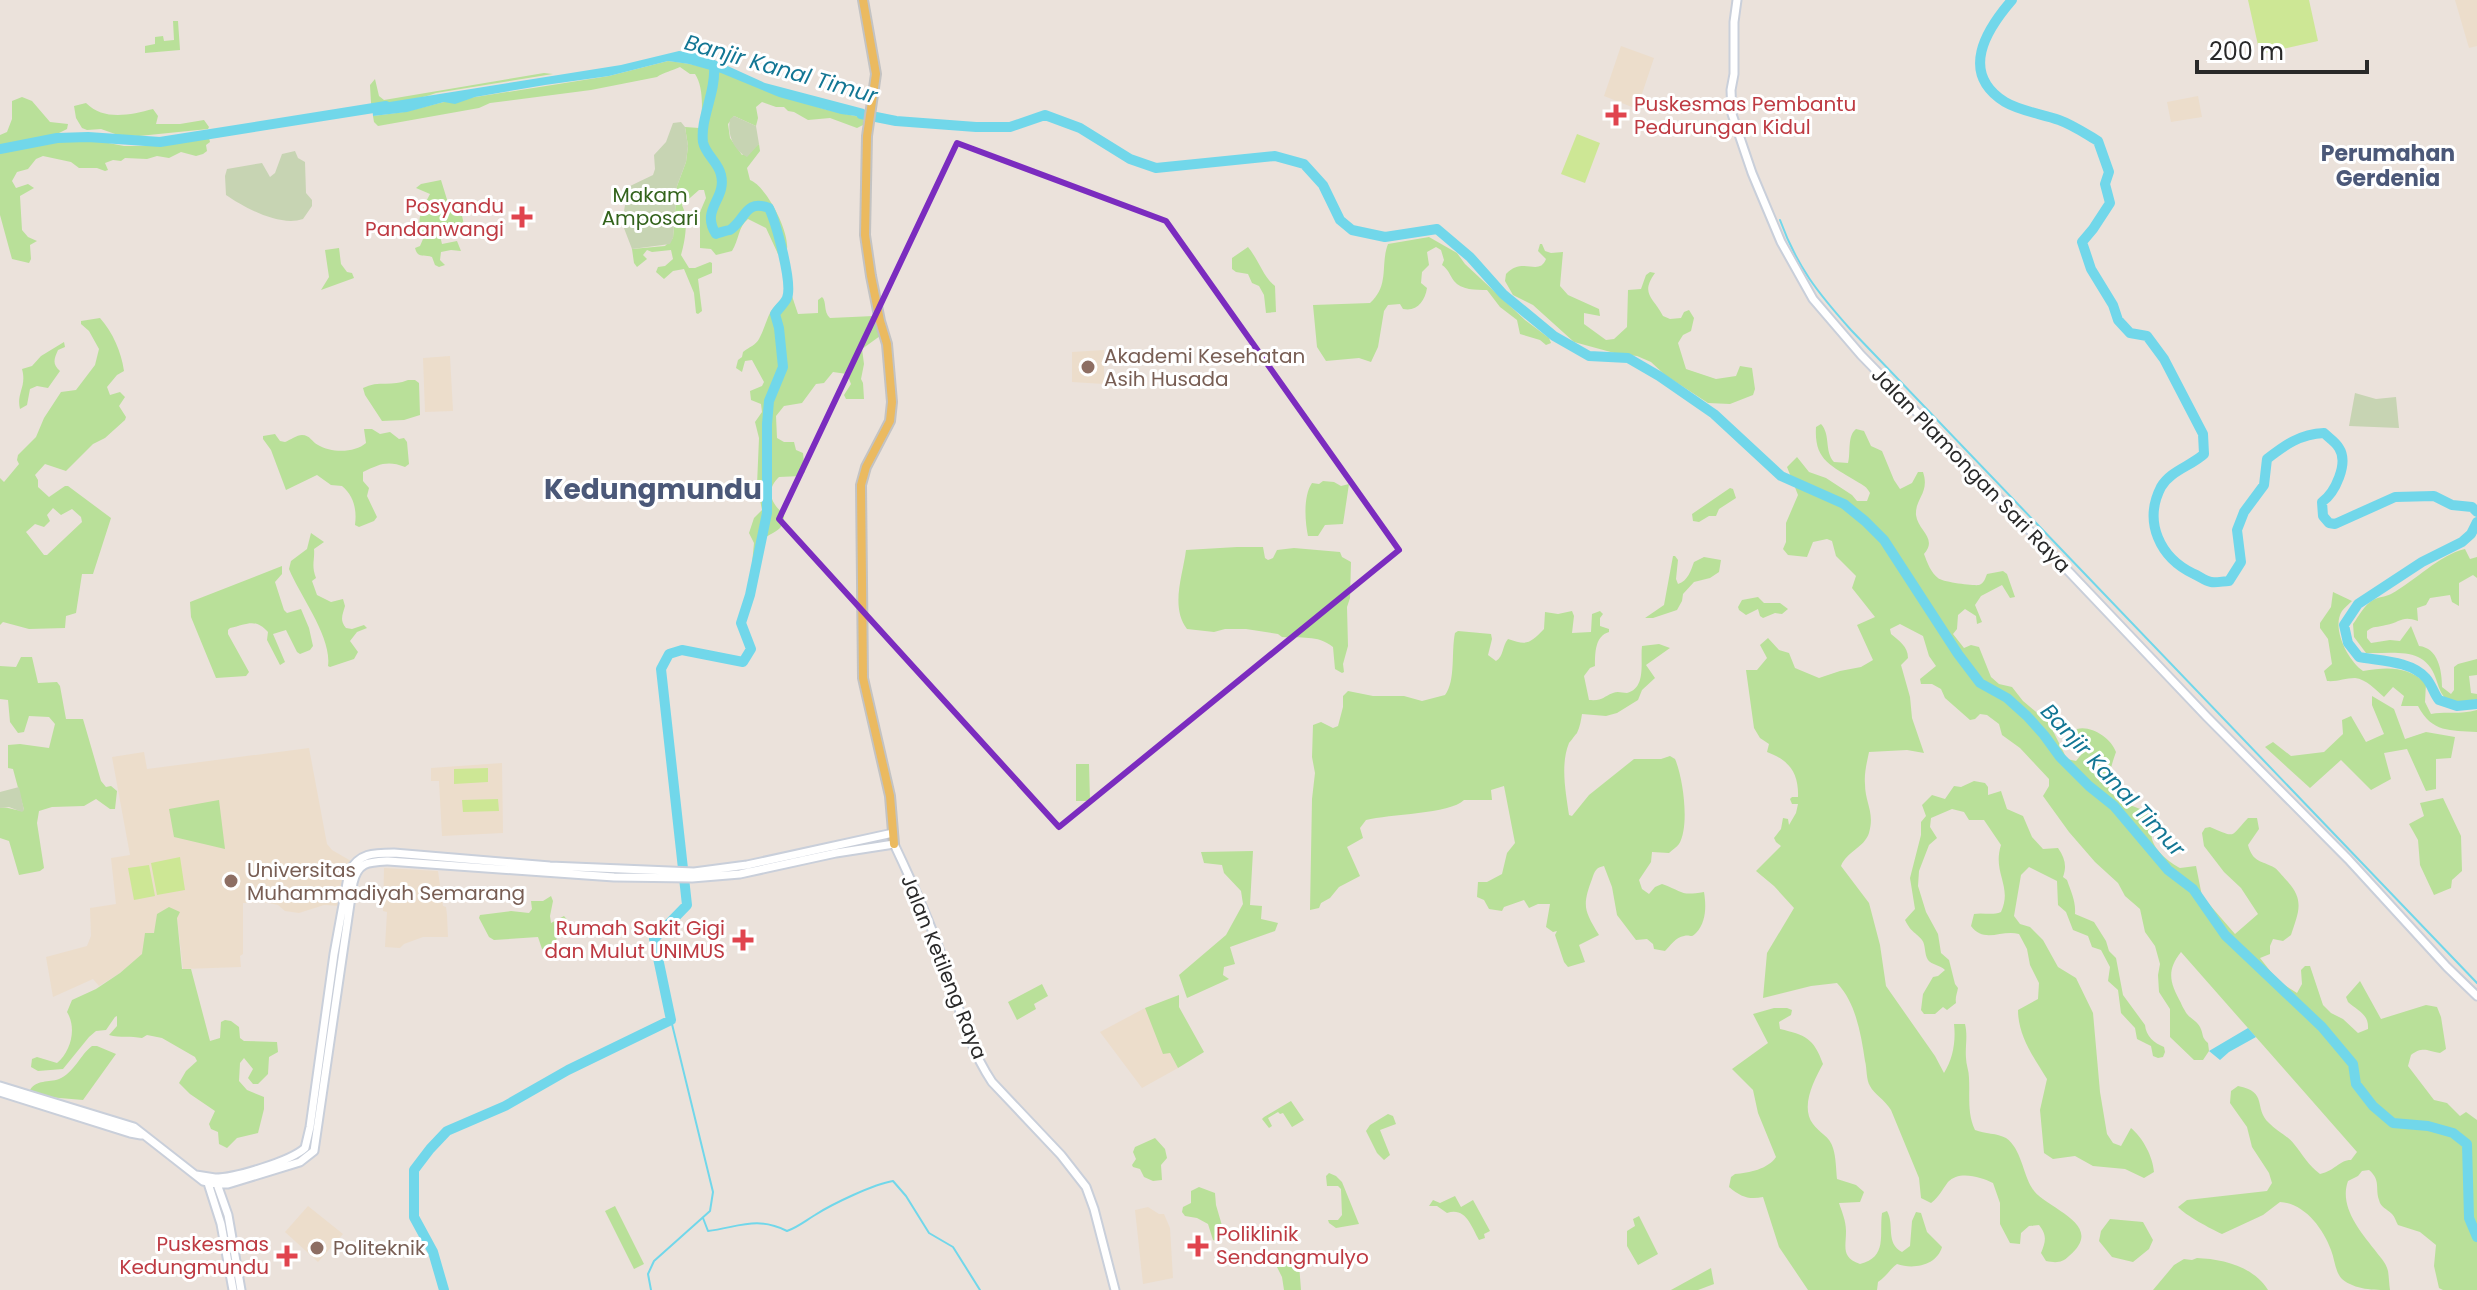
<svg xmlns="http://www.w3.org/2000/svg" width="2477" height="1290" viewBox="0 0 2477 1290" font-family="Poppins,sans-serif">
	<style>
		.education { fill: #ecddcb }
		.green { fill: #b9e099; fill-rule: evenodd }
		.cemetery { fill: #c7d4b3 }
		.pitch { fill: #cde795 }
		.water { fill: #71d7ea }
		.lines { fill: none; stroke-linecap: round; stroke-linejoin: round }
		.stream { stroke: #71d7ea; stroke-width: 2 }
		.river { stroke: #71d7ea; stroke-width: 10 }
		.secondary-casing { stroke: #c9cfda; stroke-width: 11 }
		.primary-casing { stroke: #c3c3c3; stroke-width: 12 }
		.secondary { stroke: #fff; stroke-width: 7 }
		.primary { stroke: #ebba60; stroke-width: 8 }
		.marked { fill: none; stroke: #7b2cbf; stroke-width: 6; stroke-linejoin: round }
		.health-dot { fill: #e0444e; stroke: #fff; stroke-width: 3 }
		.education-dot { fill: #8d6e63; stroke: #fff; stroke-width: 3 }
		.labels { text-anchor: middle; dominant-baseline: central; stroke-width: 6; stroke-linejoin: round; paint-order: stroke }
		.health-label { font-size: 20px; fill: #be3a42; stroke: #fff; text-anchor: end }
		.park-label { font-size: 20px; fill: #33631c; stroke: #fff }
		.education-label { font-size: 20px; fill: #785e54; stroke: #fff; text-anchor: start }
		.street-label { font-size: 20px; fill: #292929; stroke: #fff }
		.water-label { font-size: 22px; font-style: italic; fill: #127694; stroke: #fff }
		.neighbourhood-label { font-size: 22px; font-weight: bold; fill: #4b5878; stroke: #fff }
		.district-label { font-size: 28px; font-weight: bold; fill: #4b5878; stroke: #fff }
	</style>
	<rect width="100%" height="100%" fill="#ebe2db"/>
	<path class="education" d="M 2455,0 L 2477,0 L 2477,46 L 2469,48 Z
		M 1621,46 L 1654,58 L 1637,109 L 1604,96 Z
		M 2198,96 L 2202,117 L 2171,122 L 2167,102 Z
		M 1104,350 L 1104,384 L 1072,382 L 1072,352 Z
		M 450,356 L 453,411 L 425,412 L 423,358 Z
		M 309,748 L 327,844 L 332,850 L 351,861 L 342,906 L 324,905 L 299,913 L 285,911 L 278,905 L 264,902 L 243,903 L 243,954 L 240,956 L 241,967 L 183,969 L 177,918 L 157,914 L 156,929 L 154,933 L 145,934 L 143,954 L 120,973 L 99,986 L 93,979 L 53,997 L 46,957 L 87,946 L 91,936 L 90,908 L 116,904 L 111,858 L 130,855 L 112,757 L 144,752 L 147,769 Z
		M 502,763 L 503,833 L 442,836 L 439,781 L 431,781 L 431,768 Z
		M 384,868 L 438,871 L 443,906 L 446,907 L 447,915 L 448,937 L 423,937 L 404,944 L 400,948 L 385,947 L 387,912 L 383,911 Z
		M 1145,1008 L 1178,1068 L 1142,1088 L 1100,1032 Z
		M 308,1206 L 343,1234 L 318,1262 L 285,1232 Z
		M 1148,1207 L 1159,1214 L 1164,1214 L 1170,1228 L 1173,1278 L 1143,1284 L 1135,1210 Z"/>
	<path class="green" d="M 173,21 L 178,21 L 180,50 L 145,53 L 145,46 L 155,44 L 155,37 L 163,36 L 164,41 L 174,40 Z
		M 668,61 C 717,65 765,90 811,105 C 828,111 848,114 864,118 L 863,125 L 857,128 L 830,118 L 808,120 L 794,112 L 788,111 L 784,107 L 776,107 L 762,102 L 756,107 L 758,118 L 756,126 L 734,116 L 728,124 L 730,138 L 742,155 L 759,144 L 760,151 L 747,168 L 750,180 C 767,186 793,238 786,253 L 778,254 L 766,228 L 748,219 C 738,227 739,240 732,251 L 716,255 L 711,249 L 700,248 L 700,212 L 706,198 L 704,190 L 699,190 L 682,205 C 689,219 685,241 681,255 L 689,268 L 695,268 L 710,262 L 712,263 L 712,273 L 698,279 L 702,311 L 698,314 L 696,313 L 694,293 L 684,269 L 673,271 L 664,279 L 656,272 L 658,267 L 665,266 L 673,259 L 671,250 L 652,252 L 647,250 L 643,255 L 647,259 L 637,267 L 634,263 L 632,249 L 665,246 L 673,238 L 677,186 L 686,162 L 688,146 L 685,127 L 699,128 C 703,114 704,87 695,74 L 690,74 L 680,67 C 672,71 664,72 657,77 L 591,90 L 490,103 L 479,108 L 378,126 L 374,122 L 373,116 L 404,112 L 444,102 L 609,76 Z
		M 544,73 L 553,74 L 436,93 C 417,100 392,102 372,105 L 371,103 L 370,85 L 375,79 L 379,96 L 384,100 Z
		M 22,97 L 32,101 L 50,122 L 68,124 L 67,129 L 53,136 L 0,146 L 0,135 L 7,132 L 12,119 L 12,101 Z
		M 86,103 C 104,121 130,115 153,109 L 158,116 L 156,124 L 180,124 L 204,120 L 209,127 L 208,129 L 139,136 L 118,135 L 101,129 L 87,130 L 82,128 L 76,118 L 74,106 Z
		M 209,138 L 210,142 L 206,145 L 207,151 L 203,154 L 196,156 L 181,152 L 169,158 L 157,156 L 147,159 L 125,158 L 121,161 L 113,160 L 105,163 L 108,170 L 105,171 L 97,168 L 79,168 L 71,162 L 43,156 L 36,159 L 28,169 L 17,172 L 12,181 L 16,188 L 28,184 L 34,188 L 20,196 L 22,230 L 28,237 L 37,241 L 30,245 L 31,259 L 29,263 L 12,259 L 0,215 L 0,153 L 58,141 L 98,141 L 124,146 L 159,146 Z
		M 441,180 L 449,206 L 461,211 L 465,230 L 464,232 L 440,236 L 442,244 L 457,241 L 461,251 L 451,250 L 441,252 L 440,260 L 445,265 L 439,267 L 435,265 L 432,257 C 423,254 418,259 415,248 L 420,246 L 423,239 C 416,218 420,213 430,194 L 416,188 L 421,184 Z
		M 1429,237 L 1457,253 L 1465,264 L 1525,320 L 1549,338 L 1551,343 L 1546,345 L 1540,340 L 1520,334 L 1517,320 L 1500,307 L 1487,290 C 1476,290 1461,290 1454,281 C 1449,274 1449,270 1442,265 L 1444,260 L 1441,250 L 1436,247 L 1427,252 L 1429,265 L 1422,272 L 1421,283 L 1427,288 C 1425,301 1417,312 1403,309 L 1400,304 L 1388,305 L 1384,311 L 1378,347 L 1371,362 L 1359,358 L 1326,361 L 1317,347 L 1313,305 L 1370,303 C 1390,285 1380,265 1388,244 Z
		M 1540,244 L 1542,244 L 1545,251 L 1551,253 L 1563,252 L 1560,286 L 1568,295 L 1599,309 L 1600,316 L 1584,313 L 1584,324 L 1606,340 L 1614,339 L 1627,327 L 1628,290 L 1641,289 L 1646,275 L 1650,272 L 1655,273 C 1640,294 1653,297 1663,316 L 1670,319 L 1681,318 L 1684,312 L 1689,310 L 1694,318 L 1691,331 L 1683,335 L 1678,343 L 1686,369 L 1716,379 L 1736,376 L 1740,366 L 1752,368 L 1755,389 L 1753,395 L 1730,404 L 1708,403 L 1665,375 L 1651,362 L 1637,356 L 1618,354 L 1574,342 L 1533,305 L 1513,295 L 1505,281 L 1506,274 C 1523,256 1539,277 1546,259 L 1538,251 Z
		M 1248,247 C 1258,259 1264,278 1275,286 L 1276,312 L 1266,313 L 1264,295 L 1259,286 L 1252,283 L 1248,274 L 1236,272 L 1232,269 L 1232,258 Z
		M 339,248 L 341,264 L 347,272 L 352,273 L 354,278 L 321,290 L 329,277 L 325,250 Z
		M 789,296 L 792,296 L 798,314 L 818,313 L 818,300 L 822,297 C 827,301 823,312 830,318 L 874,316 L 880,336 L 862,349 L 864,364 L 861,379 L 863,383 L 864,399 L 846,399 L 844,395 L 851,384 L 847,374 L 833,372 L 824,383 L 816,384 L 802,403 L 784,406 L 776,416 L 777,438 L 784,442 L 794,442 L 796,450 L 803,453 L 805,472 L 801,476 L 779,477 C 765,490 771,504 784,514 C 784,529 778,530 766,537 L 760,565 L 753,566 L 752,564 L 754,543 L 749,533 L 754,518 L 762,510 L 757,485 L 759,438 L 755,422 L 762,412 L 761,404 L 751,400 L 750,391 L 762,386 L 764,382 L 752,360 L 745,361 L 742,372 L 736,368 L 738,360 L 742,357 L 743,352 C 749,347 756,345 759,339 C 770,318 766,308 789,296 Z
		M 100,318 C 113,333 121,351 124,371 L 117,375 L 107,387 L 110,395 L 120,392 L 125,397 L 119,406 L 126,417 L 125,420 L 105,438 L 93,444 L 66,471 L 45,464 L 35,475 L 38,480 L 38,487 L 49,497 L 65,486 L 68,486 L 111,518 L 93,574 L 82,574 L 76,613 L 66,616 L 65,628 L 29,629 L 3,622 L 0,625 L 0,478 L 4,482 L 19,464 L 17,460 L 18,455 L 36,437 L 44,418 L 61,392 L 76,390 L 95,365 L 99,349 L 89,331 L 81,324 L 81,321 ZM 53,508 L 61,515 L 72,509 L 81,517 L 82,522 L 47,555 L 44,555 L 26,532 L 35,524 L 44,527 L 50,521 L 47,515 Z
		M 64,342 L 65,347 L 58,350 C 54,359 52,364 60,371 L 48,388 L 37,386 L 30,389 L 27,405 L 20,409 C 16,393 27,387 22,369 L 32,366 L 41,356 Z
		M 408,380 L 415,380 L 419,383 L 420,415 L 404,420 L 382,421 L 365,395 L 363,388 C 378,380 393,387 408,380 Z
		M 1821,424 C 1831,435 1824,451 1834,462 L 1848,463 C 1851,452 1847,436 1856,429 L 1864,431 L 1871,446 L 1882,451 L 1894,480 L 1900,489 L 1912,483 L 1918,472 L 1923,472 C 1930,493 1915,498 1916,515 C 1918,531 1938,538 1924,554 C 1927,562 1931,573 1938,578 C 1942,582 1974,586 1979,585 C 1984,583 1985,579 1987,574 L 2003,571 L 2007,574 L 2015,597 L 2010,598 L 2002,585 L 1981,596 L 1975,605 L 1982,622 L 1977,624 L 1976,616 L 1965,609 L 1958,615 L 1957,629 L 1953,634 L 1964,648 L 1971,645 L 1979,647 L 1991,677 L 1999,684 L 2012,687 L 2023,701 L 2049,723 L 2067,759 L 2076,761 L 2081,755 L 2072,736 L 2077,729 C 2091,725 2111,738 2116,752 C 2100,797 2110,797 2150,813 C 2156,823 2150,829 2152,839 C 2155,851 2170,863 2180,868 L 2196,866 L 2202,896 L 2235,934 L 2258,914 L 2241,888 L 2224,872 L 2204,846 L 2202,833 L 2205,828 L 2210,827 C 2237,838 2229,838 2248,818 L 2257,818 L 2259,829 L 2248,845 C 2253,863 2261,860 2275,868 C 2279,871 2284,878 2288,882 C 2305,901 2298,913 2291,935 L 2283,941 L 2273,939 L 2270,946 L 2270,954 L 2260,958 L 2278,981 L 2297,993 L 2302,984 L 2301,970 L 2305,966 L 2310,966 L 2323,1005 L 2331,1013 L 2343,1019 L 2358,1033 L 2368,1029 C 2369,1014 2358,1011 2348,1002 L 2346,997 L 2360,981 L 2381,1019 L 2426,1005 L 2437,1007 L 2441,1017 L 2446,1049 L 2440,1053 C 2427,1051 2423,1046 2411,1055 L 2408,1066 L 2434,1100 L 2447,1103 L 2460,1116 L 2466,1112 L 2477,1120 L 2477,1290 L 2443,1290 L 2439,1288 L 2434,1266 L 2436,1245 L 2420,1232 L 2398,1225 C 2396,1222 2395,1217 2392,1214 C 2386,1208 2381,1208 2379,1200 C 2375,1188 2381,1180 2369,1170 L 2362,1171 L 2358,1176 L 2348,1181 C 2339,1206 2359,1230 2374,1249 C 2379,1256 2386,1262 2388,1271 C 2389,1277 2389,1284 2390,1290 C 2374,1290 2355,1290 2342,1279 C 2335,1272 2335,1260 2331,1250 C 2323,1228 2304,1203 2280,1202 L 2263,1215 L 2222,1234 C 2211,1229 2185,1215 2178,1207 L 2187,1200 L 2267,1191 L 2272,1183 L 2269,1173 L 2252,1147 L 2247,1127 L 2230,1103 L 2231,1091 L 2238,1086 C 2269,1092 2253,1108 2269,1123 C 2276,1131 2287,1135 2294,1144 C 2303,1155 2308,1165 2320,1174 C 2335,1171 2339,1160 2351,1160 L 2357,1152 L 2181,952 C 2166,971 2170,983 2181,1003 C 2181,1004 2186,1013 2187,1014 C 2191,1019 2197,1021 2200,1027 C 2204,1035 2201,1037 2208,1043 L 2209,1051 L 2203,1060 L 2194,1060 L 2170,1037 L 2170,1009 L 2159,992 L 2158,975 L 2160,964 L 2155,946 L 2145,932 L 2140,909 L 2125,896 L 2118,883 L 2095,862 L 2069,832 L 2043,796 L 2049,786 L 2049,779 L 2020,748 L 2002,735 L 1999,724 L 1987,715 L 1980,714 L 1975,719 L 1970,720 L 1945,698 L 1941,689 L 1932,684 L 1921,684 L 1920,679 L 1936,666 L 1929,656 L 1923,636 L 1900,624 L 1890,629 L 1891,634 C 1899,641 1908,646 1908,658 L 1901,665 L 1910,697 L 1912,718 L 1924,753 L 1907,750 L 1869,752 C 1867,762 1864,773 1865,784 C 1865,803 1875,812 1869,833 C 1864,848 1847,851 1841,866 L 1869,903 L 1880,945 L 1886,986 L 1935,1056 L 1944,1073 C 1953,1059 1956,1041 1954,1024 L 1965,1024 C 1968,1036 1965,1046 1966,1058 C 1966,1064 1969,1071 1969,1078 C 1970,1096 1967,1113 1975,1130 C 1985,1134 1997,1133 2006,1138 C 2021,1148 2023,1174 2032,1188 C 2044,1209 2108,1223 2069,1256 C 2062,1263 2056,1263 2046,1261 L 2041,1253 C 2046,1241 2047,1235 2039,1225 L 2029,1226 L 2021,1233 L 2020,1244 L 2010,1243 L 2000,1224 L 2000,1203 L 1993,1183 C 1981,1177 1959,1170 1948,1182 C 1942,1190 1939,1197 1931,1203 L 1921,1198 L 1919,1178 L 1891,1110 C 1885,1100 1874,1094 1870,1086 C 1866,1080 1867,1068 1865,1061 C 1861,1034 1856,1003 1837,983 L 1811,986 L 1763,998 L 1767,953 L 1794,908 L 1774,886 L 1756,871 L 1781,846 L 1776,842 L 1774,838 L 1781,829 L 1783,818 L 1788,819 L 1789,825 L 1796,813 L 1798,804 L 1792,804 L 1790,799 L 1792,797 L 1798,797 C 1799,773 1789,760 1767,752 L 1769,744 L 1760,738 L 1754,728 L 1746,670 L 1757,670 L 1767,658 L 1760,645 L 1768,638 L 1779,650 L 1789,653 L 1795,668 L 1819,678 L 1840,671 L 1861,667 L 1873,660 L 1857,625 L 1875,617 L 1852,588 L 1856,576 L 1836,556 L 1832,541 L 1827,539 L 1813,542 L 1807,557 L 1788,555 L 1783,549 L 1786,542 L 1786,523 L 1798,495 L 1787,467 L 1797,457 L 1809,472 L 1826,478 L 1852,495 L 1857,501 L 1867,501 L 1870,493 C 1867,487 1863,485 1856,481 C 1830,465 1814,460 1816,427 Z
		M 364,429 L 372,429 L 380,434 L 390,432 L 399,439 L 404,438 L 407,442 L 409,464 L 405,467 C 388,460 379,464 363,472 L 363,481 L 369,488 L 367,496 L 377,517 L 374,521 L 359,527 L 355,525 C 357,510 354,496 342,486 L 331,485 L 317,475 L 286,490 L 271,450 L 263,439 L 263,436 L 275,434 L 280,441 L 285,442 C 290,440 297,435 302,435 C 310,435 312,442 318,445 C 331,453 355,453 366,443 Z
		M 1323,481 L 1334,482 L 1341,486 L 1349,484 L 1343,524 L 1325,525 L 1318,536 L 1308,536 C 1305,522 1303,496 1312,483 L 1319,484 Z
		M 1730,488 L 1733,489 L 1736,498 L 1719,509 L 1716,516 L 1709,516 L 1699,522 L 1693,521 L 1692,514 Z
		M 311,533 L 324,542 L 314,549 C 315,560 311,565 316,578 L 312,581 L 317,595 L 331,602 L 343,599 L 345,606 C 343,614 339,620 346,628 L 352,629 L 364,625 L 367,628 L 357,632 L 350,641 L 358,652 L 354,659 L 330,667 L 328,666 C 332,637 300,596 289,569 L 291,561 L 307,549 Z
		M 1237,547 L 1263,547 L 1265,558 L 1268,560 L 1273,558 L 1277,550 L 1294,548 L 1340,552 L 1342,557 L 1351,562 L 1350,598 L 1347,607 L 1348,646 L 1343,664 L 1344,672 L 1342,673 L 1335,669 L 1333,647 C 1317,634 1301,639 1282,637 L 1278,634 L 1246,629 L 1225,629 L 1214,632 L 1187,629 C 1170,607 1183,575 1186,550 Z
		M 2465,549 L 2470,559 L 2477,557 L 2477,578 L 2473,575 L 2459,583 L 2459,606 L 2452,602 L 2450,595 L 2430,598 L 2426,605 L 2417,608 L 2418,621 C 2402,615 2401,622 2386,625 C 2377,628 2374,625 2367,631 L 2367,638 L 2371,643 L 2390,640 L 2400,641 L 2411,626 L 2419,646 C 2438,648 2442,670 2442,687 L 2451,694 L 2454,690 L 2454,667 L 2458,664 L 2477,659 L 2477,675 L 2469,676 L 2471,693 L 2477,694 L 2477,699 L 2453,704 C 2442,698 2440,691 2436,679 C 2425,646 2395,654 2366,653 L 2354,637 L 2353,624 C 2359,616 2364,605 2373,600 C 2378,597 2385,597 2391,594 C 2415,581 2439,555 2465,549 Z
		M 1673,556 L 1675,556 L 1678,560 L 1676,579 L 1678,584 C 1688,581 1691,570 1694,562 L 1704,557 L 1721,560 L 1719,572 L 1710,578 L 1694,582 L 1683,594 L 1682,601 L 1677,610 L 1653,618 L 1645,618 L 1664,605 Z
		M 282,566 L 282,574 L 275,582 L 284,610 L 287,613 L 301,609 L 309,628 L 313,646 L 310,650 L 300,654 L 297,652 L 286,630 L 273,634 L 285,662 L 280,665 L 267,640 L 268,632 C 255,618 248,624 230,628 L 228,630 L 228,634 L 249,672 L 246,676 L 216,678 L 191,617 L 190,602 Z
		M 2333,592 L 2352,601 C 2349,604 2345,607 2342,611 C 2331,628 2348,661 2363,671 C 2388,667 2406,666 2426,683 L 2425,702 L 2431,714 C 2447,711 2459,715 2477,710 L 2477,732 C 2450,730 2432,733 2418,706 L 2401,706 L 2404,696 L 2393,687 L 2384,697 C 2376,690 2366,679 2355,678 C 2345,678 2337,682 2327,681 L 2324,671 L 2332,664 L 2328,639 L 2320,628 L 2320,623 L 2331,607 Z
		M 1758,597 L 1764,603 L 1780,603 L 1788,609 L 1782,614 L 1775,613 L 1763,618 L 1760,616 L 1758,609 L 1746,615 L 1739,610 L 1738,607 L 1742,600 Z
		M 1572,611 L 1574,616 L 1572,633 L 1591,632 L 1592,614 L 1600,611 L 1603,614 L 1600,618 L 1600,626 L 1609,629 L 1609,632 C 1595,636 1595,653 1595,666 L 1590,668 L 1584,676 L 1589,700 C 1604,701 1602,697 1613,693 C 1618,691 1622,693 1627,693 C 1647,688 1640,661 1642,646 L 1659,644 L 1670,648 L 1646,665 L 1655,678 L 1642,690 L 1638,700 L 1617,713 L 1606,716 L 1582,714 C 1581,720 1580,727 1577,733 C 1576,734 1570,742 1569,743 C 1560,765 1566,793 1569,815 L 1572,816 L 1589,795 L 1634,759 L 1661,759 L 1670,756 L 1675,759 C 1683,777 1690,826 1679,844 C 1677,847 1672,850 1669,853 L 1652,852 L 1651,862 L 1639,880 L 1642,889 L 1649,894 L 1655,887 L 1662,884 C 1684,892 1680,896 1704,892 C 1706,904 1707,922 1696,933 C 1690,939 1691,934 1684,936 C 1676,937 1670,946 1665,951 L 1654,949 L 1653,944 L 1647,939 L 1636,940 L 1617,915 L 1612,887 L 1604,866 C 1596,868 1595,870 1592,879 C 1582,906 1584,910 1599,935 L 1579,945 L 1585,962 L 1568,967 L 1564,962 L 1555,935 L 1557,931 L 1553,932 L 1546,927 L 1550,904 L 1538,904 L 1529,908 L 1524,900 L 1504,907 L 1502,911 L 1489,909 L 1484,900 L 1477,897 L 1478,882 L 1487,882 L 1502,874 L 1507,853 L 1515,843 L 1504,786 L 1491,790 L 1492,800 L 1464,800 C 1450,814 1389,814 1366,820 L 1360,828 L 1363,838 L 1347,847 L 1360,876 L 1339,887 L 1330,898 L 1321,903 L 1319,908 L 1310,910 L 1312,799 L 1315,773 L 1312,757 L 1313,725 L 1321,722 L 1333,728 L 1338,726 L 1343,707 L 1343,696 L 1348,691 L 1373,696 L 1404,696 L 1422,701 L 1445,695 C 1456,681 1451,651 1455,633 L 1458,631 L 1491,634 L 1492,639 L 1488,655 L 1496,661 C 1504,656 1502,646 1508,639 C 1528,646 1530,643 1544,629 L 1545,612 L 1558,614 Z
		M 21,657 L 32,657 L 38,683 L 57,682 L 60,686 L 66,719 L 83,719 L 101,781 L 106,787 L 111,786 L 117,791 L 115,809 L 110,809 L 96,799 L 84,806 L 52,807 L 39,811 L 37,823 L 44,868 L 40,871 L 19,875 L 9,841 L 0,838 L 0,808 C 9,806 16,812 24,810 L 13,769 L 8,768 L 8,745 L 20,744 L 49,748 L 55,724 L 49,717 L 29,716 L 24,732 L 18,733 L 10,722 L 8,700 L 0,699 L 0,666 L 16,667 Z
		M 2372,696 L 2394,709 L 2405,739 L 2426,732 L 2455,737 L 2451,758 L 2436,759 L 2436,789 L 2426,791 L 2407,749 L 2384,753 L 2391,779 L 2371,790 L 2341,760 L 2310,788 L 2265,747 L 2273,742 L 2291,756 L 2324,752 L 2343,734 L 2342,720 L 2351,716 L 2366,742 L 2384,734 L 2372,705 Z
		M 1076,764 L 1089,764 L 1090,801 L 1076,801 Z
		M 1974,781 L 1985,783 L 1988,787 L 1988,795 L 2001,791 L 2007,809 L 2023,816 L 2032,837 L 2043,849 L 2058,848 C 2065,858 2067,866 2063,877 L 2067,880 C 2071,892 2076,901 2075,914 L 2094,922 L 2106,941 L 2109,951 L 2116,958 L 2123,995 L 2145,1025 C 2146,1036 2154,1043 2164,1047 L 2165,1052 L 2163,1057 L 2158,1058 L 2153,1056 L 2151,1046 L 2137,1039 L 2135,1028 L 2121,1013 L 2118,990 L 2108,981 L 2110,967 L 2101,950 L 2092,947 L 2088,936 L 2073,930 L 2066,912 L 2058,905 L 2057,881 L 2029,867 L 2021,875 L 2014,916 L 2020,924 L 2030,927 L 2043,940 L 2058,967 L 2076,978 L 2093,1013 L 2100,1092 L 2107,1134 L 2113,1143 L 2121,1146 L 2131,1128 C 2143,1138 2153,1157 2154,1172 L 2144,1178 L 2125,1169 L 2093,1166 L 2075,1156 L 2053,1159 L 2044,1153 L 2040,1110 L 2047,1079 C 2034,1058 2018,1036 2018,1010 L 2038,999 L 2039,983 L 2030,965 L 2027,949 L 2019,934 C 2002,929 1984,944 1971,926 L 1974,914 C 1984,912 1991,916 2001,912 C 2013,886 1992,873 2001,845 L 1984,820 L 1969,820 L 1964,812 L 1952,809 L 1931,818 L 1930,827 L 1937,838 L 1929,845 L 1919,871 L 1918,886 L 1926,912 L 1938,934 L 1941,953 L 1949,960 L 1955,984 L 1958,988 C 1957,994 1955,997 1956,1003 L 1947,1010 L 1943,1007 L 1935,1014 L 1924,1014 L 1921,1010 L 1923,994 L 1933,977 L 1938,976 L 1945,970 C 1940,965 1932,965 1928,960 C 1924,954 1926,945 1922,940 C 1916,932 1912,934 1905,920 L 1915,909 L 1910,878 L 1921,835 L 1921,822 L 1926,816 L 1922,805 L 1932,795 L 1945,799 L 1954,786 L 1961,787 Z
		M 2443,798 L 2461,836 L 2462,871 L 2452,880 L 2451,888 L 2434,895 L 2420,865 L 2418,840 L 2409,824 L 2424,816 L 2420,803 Z
		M 219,800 L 225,849 L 174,837 L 169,809 Z
		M 1253,851 L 1250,905 L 1262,906 L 1261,919 L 1278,923 L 1275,931 L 1230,947 L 1235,964 L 1224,967 L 1223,975 L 1229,979 L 1187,998 L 1179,975 L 1226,935 L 1243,904 L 1241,891 L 1224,873 L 1222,865 L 1204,863 L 1201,852 Z
		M 551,896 L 553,901 L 550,916 L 551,923 L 564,916 L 569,922 L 568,931 C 553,936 558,936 555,950 L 542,949 L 538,937 L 494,940 L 489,937 L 479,918 L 480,915 L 511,911 L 529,913 L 532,909 L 531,901 L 543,901 Z
		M 169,907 L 180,912 L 177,918 L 182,969 L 191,969 L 210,1041 L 220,1038 L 221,1022 L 225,1020 L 231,1021 L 239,1027 L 240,1038 L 244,1041 L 277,1042 L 278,1052 L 269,1057 L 268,1074 L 258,1084 L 253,1084 L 248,1078 L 253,1069 L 244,1058 L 240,1063 L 239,1081 L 247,1090 L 264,1097 L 264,1109 L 258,1133 L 237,1138 L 227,1148 L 219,1144 L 218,1132 L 211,1129 L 209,1124 L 215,1111 L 190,1094 L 179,1083 L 186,1071 L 197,1061 L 195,1057 L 162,1038 L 147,1035 L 142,1038 C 131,1036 120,1038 109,1035 L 117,1026 L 117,1016 L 115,1017 L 106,1030 L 96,1031 L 89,1037 L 63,1069 L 38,1071 L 31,1067 L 32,1059 L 37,1057 L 57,1063 C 71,1051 77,1028 67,1012 L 72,1000 L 96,989 L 120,973 L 142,954 L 145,933 L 154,933 L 157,914 Z
		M 1042,984 L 1048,996 L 1034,1004 L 1036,1009 L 1017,1020 L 1008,1002 Z
		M 1179,995 L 1179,1007 L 1204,1052 L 1178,1068 L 1170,1053 L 1163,1054 L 1145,1008 Z
		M 1774,1008 L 1787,1008 L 1792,1010 L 1791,1015 L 1779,1022 L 1780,1029 C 1805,1035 1814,1038 1823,1064 C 1814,1080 1800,1107 1813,1124 C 1819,1133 1830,1136 1833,1148 C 1836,1157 1836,1169 1837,1179 L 1856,1185 L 1864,1192 L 1860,1202 L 1839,1203 C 1842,1212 1846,1221 1846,1231 C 1846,1248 1841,1257 1860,1264 C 1888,1257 1879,1235 1882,1213 L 1887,1211 C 1895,1225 1885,1243 1902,1252 L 1910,1246 L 1912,1221 L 1916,1212 L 1921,1213 L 1927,1232 L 1942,1247 C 1937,1265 1914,1270 1897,1264 C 1890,1269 1886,1277 1878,1282 L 1877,1290 L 1808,1290 L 1779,1247 L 1763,1197 C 1749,1200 1741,1197 1729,1187 L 1731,1177 L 1735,1174 C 1749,1173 1768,1169 1776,1157 L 1758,1113 L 1753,1090 L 1732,1069 L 1768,1043 L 1753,1014 Z
		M 92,1046 L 97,1046 L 116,1054 L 83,1100 L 48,1097 L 30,1090 C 37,1079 48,1083 59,1079 C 74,1073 80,1055 92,1046 Z
		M 1291,1101 L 1304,1120 L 1292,1127 L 1283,1113 L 1280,1114 L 1278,1112 L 1268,1118 L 1272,1126 L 1269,1128 L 1262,1119 L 1264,1117 Z
		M 1388,1114 L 1393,1116 L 1396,1124 L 1380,1130 L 1390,1155 L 1384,1160 L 1377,1153 L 1366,1131 L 1370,1125 Z
		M 1155,1138 L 1165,1149 L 1167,1158 L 1161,1165 L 1162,1180 L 1153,1181 L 1144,1177 L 1140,1169 L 1133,1167 L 1132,1165 L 1136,1159 L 1133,1152 L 1135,1147 Z
		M 1329,1173 L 1336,1176 L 1342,1182 L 1359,1224 L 1336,1228 L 1329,1223 L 1328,1220 L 1338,1220 L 1342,1215 L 1341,1189 L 1338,1186 L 1327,1186 L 1326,1176 Z
		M 1199,1187 L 1215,1193 L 1216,1205 L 1223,1229 L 1218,1242 L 1213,1240 L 1208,1224 L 1197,1218 L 1185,1216 L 1182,1212 L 1183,1207 L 1191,1203 L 1191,1191 Z
		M 1455,1196 L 1461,1207 L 1473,1200 L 1490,1231 L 1484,1234 L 1485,1238 L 1479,1240 C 1471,1226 1466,1207 1447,1213 L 1437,1206 L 1429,1206 L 1433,1200 L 1440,1203 Z
		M 615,1206 L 644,1264 L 634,1269 L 605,1211 Z
		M 1639,1216 L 1658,1254 L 1638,1265 L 1627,1246 L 1627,1231 L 1635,1226 L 1633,1219 Z
		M 2110,1219 L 2143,1222 L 2153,1240 L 2149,1249 L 2133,1262 L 2112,1257 L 2099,1241 L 2101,1231 Z
		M 1292,1257 L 1299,1264 L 1301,1290 L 1284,1290 L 1282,1277 L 1276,1265 L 1279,1259 Z
		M 2197,1258 C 2222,1259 2253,1266 2268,1290 L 2153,1290 L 2174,1265 L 2184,1259 L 2192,1260 Z
		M 1711,1268 L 1714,1284 L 1698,1290 L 1671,1290 Z"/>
	<path class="cemetery" d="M 734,116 L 756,126 L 759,144 L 747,157 C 733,150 727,134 730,119 Z
		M 681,122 L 685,127 L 688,146 L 686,162 L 677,186 L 673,238 L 670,244 L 632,249 L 622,223 L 628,187 L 653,175 L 655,169 L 654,155 L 666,142 L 673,123 Z
		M 295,151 L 298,158 L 305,162 L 306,193 L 312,200 L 312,206 L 303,219 C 280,227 245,208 226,195 L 225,176 L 227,169 L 262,163 L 270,177 L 275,173 L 282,154 Z
		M 2355,393 L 2376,399 L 2396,397 L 2399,428 L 2349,426 Z
		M 19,787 L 24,810 L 22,812 L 9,807 L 0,808 L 0,792 Z"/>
	<path class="pitch" d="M 2248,0 L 2309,0 L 2318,41 L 2260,54 Z
		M 1577,134 L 1600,143 L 1585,183 L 1561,174 Z
		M 488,768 L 488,782 L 454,784 L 454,769 Z
		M 498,799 L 499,811 L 463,812 L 462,800 Z
		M 180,857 L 185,890 L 157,895 L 151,863 Z
		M 149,865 L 155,896 L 134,900 L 128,868 Z"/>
	<path class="water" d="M 679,51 L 699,53 L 765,83 L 864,109 L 863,117 L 841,114 L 779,97 L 721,73 L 689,64 L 668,61 L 609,76 L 545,85 L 475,97 L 455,104 L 444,102 L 407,112 L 373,116 L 372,105 L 377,104 L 621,65 Z
		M 2248,1028 L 2256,1037 L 2229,1052 L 2220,1060 L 2209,1051 Z"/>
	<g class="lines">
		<path class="stream" d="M 1780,220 C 1797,267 1818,293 1851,330 L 2477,983
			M 703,1218 L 708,1231 C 739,1227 757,1216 787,1231 C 798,1227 805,1221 815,1215 C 832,1204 874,1184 893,1181 L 906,1196 L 929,1233 L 953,1247 L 980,1290
			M 651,1290 L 648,1274 L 654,1261 L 710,1211 L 713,1192 L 671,1020"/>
		<path class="river" d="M 2012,0 C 1986,30 1959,73 2005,102 C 2020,111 2042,114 2059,120 C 2073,125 2086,134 2098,141 L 2109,172 L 2105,184 L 2110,203 L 2093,229 L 2082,242 L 2091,269 L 2113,305 L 2118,320 L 2130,333 L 2147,336 L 2164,359 L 2203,434 L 2204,454 C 2191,466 2170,471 2161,487 C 2143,522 2160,558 2194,574 C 2199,576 2205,581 2211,582 C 2216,583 2224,581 2229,581 L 2241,562 L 2237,530 L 2244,512 L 2264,485 L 2267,459 C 2285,445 2300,434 2324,433 C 2329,438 2336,442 2339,448 C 2349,463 2335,493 2322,502 L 2323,516 L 2329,523 L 2335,524 L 2395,497 L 2434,496 L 2452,505 L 2472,507 L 2477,512
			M 861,114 L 896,121 L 976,127 L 1010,127 L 1045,115 L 1080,128 L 1130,159 L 1156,168 L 1275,156 L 1304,164 L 1323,185 L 1340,220 L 1352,230 L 1385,237 L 1437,229 L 1470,257 L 1503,294 L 1554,336 L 1589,356 L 1628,358 L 1659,376 L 1714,414 L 1781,476 L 1844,504 L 1865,521 L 1884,540 L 1958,654 L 1980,683 L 2007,698 L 2027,716 L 2044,735 L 2060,757 L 2089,786 L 2114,806 L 2168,870 L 2193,889 L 2225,935 L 2322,1027 L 2353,1064 L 2356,1084 L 2373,1106 L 2393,1123 L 2428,1126 L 2453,1133 L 2467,1144 L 2469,1218 L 2477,1237
			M 0,149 L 57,138 L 88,137 L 160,142 L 386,106
			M 2477,522 L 2471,534 L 2462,542 L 2422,562 L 2358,604 L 2344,625 L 2348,643 L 2359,657 C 2381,661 2411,661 2426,678 C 2432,685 2434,694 2439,700 L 2457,706 L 2477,704
			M 444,1290 L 433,1252 L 414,1217 L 414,1170 L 430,1149 L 447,1131 L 505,1106 L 568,1070 L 671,1020 L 654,939 L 687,905 L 661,669 L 669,654 L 682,650 L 743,662 L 751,649 L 741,623 L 750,595 L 767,513 L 767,424 L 769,401 L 783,367 L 779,328 L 775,314 C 778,309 785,303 787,298 C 793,283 776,223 769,208 C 745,199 746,219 730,230 C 729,230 717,233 716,234 C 700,209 727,199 721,175 C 719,163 705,154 703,142 C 700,119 716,92 714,68"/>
		<g class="secondary-casing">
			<path id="secondary" d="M 1737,0 L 1734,22 L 1734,74 L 1731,90 L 1732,114 L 1752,173 L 1781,242 L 1813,299 L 1861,355 L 1938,434 L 2207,717 L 2348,859 L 2447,967 L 2477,996
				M 0,1086 L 134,1127 L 203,1181 L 217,1184 L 228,1184 L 300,1162 L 314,1151 L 353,883 C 358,862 368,862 388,861 L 614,877 L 692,878 L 740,874 L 836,853 L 894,844 C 913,884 932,925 945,966 C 958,1005 969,1048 992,1082 L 1061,1155 L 1086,1187 L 1094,1209 L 1115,1290
				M 0,1092 L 130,1133 L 141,1135
				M 196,1175 C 202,1176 209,1177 215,1178 C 235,1178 291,1161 305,1148 L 310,1127 L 334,954 L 349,872 C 359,853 373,853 394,853 L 550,866 L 694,872 L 747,865 L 893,833
				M 207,1180 L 221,1224 L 233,1290
				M 217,1184 L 228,1215 L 241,1290"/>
		</g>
		<g class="primary-casing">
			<path id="primary" d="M 863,0 L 876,74 L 867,136 L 865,235 L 871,276 L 880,321 L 887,344 L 892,402 L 890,421 L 866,467 L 861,485 L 863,678 L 890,796 L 894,844"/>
		</g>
		<use href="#secondary" class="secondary"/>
		<use href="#primary" class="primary"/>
	</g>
	<path class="marked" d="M 957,143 L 1166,221 L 1399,550 L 1059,827 L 779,519 Z"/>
	<g class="health-dot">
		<path d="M1612 103h8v8h8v8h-8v8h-8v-8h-8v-8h8z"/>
		<path d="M518 205h8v8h8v8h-8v8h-8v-8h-8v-8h8z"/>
		<path d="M739 928h8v8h8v8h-8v8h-8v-8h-8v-8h8z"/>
		<path d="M1194 1234h8v8h8v8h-8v8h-8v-8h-8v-8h8z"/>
		<path d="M283 1244h8v8h8v8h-8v8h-8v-8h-8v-8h8z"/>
	</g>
	<g class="education-dot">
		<circle cx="1088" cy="367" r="8"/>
		<circle cx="231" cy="881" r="8"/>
		<circle cx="317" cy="1248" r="8"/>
	</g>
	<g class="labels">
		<g class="health-label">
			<text x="1634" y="104" text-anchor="start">Puskesmas Pembantu<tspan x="1634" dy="23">Pedurungan Kidul</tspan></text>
			<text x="504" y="206">Posyandu<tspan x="504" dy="23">Pandanwangi</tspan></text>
			<text x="725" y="928">Rumah Sakit Gigi<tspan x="725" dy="23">dan Mulut UNIMUS</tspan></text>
			<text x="1216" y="1234" text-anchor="start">Poliklinik<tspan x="1216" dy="23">Sendangmulyo</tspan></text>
			<text x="269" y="1244">Puskesmas<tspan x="269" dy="23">Kedungmundu</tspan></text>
		</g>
		<g class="park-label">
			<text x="650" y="195">Makam<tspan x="650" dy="23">Amposari</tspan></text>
		</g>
		<g class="education-label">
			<text x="1104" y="356">Akademi Kesehatan<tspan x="1104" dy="23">Asih Husada</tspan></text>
			<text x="247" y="870">Universitas<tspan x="247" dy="23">Muhammadiyah Semarang</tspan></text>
			<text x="333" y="1248">Politeknik</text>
		</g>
		<g class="street-label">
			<text transform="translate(1971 470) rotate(46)">Jalan Plamongan Sari Raya</text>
			<text transform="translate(944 967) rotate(68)">Jalan Ketileng Raya</text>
		</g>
		<g class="water-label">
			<text transform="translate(781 69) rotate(16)">Banjir Kanal Timur</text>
			<text transform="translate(2113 780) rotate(47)">Banjir Kanal Timur</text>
		</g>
		<g class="neighbourhood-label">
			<text x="2388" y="153">Perumahan<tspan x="2388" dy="25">Gerdenia</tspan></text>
		</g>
		<g class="district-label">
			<text x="653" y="489">Kedungmundu</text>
		</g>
	</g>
	<path d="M2197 60v12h170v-12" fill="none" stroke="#292929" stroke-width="4"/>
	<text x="2209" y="60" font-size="24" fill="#292929" stroke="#ffffff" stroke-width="6" paint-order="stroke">200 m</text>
</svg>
